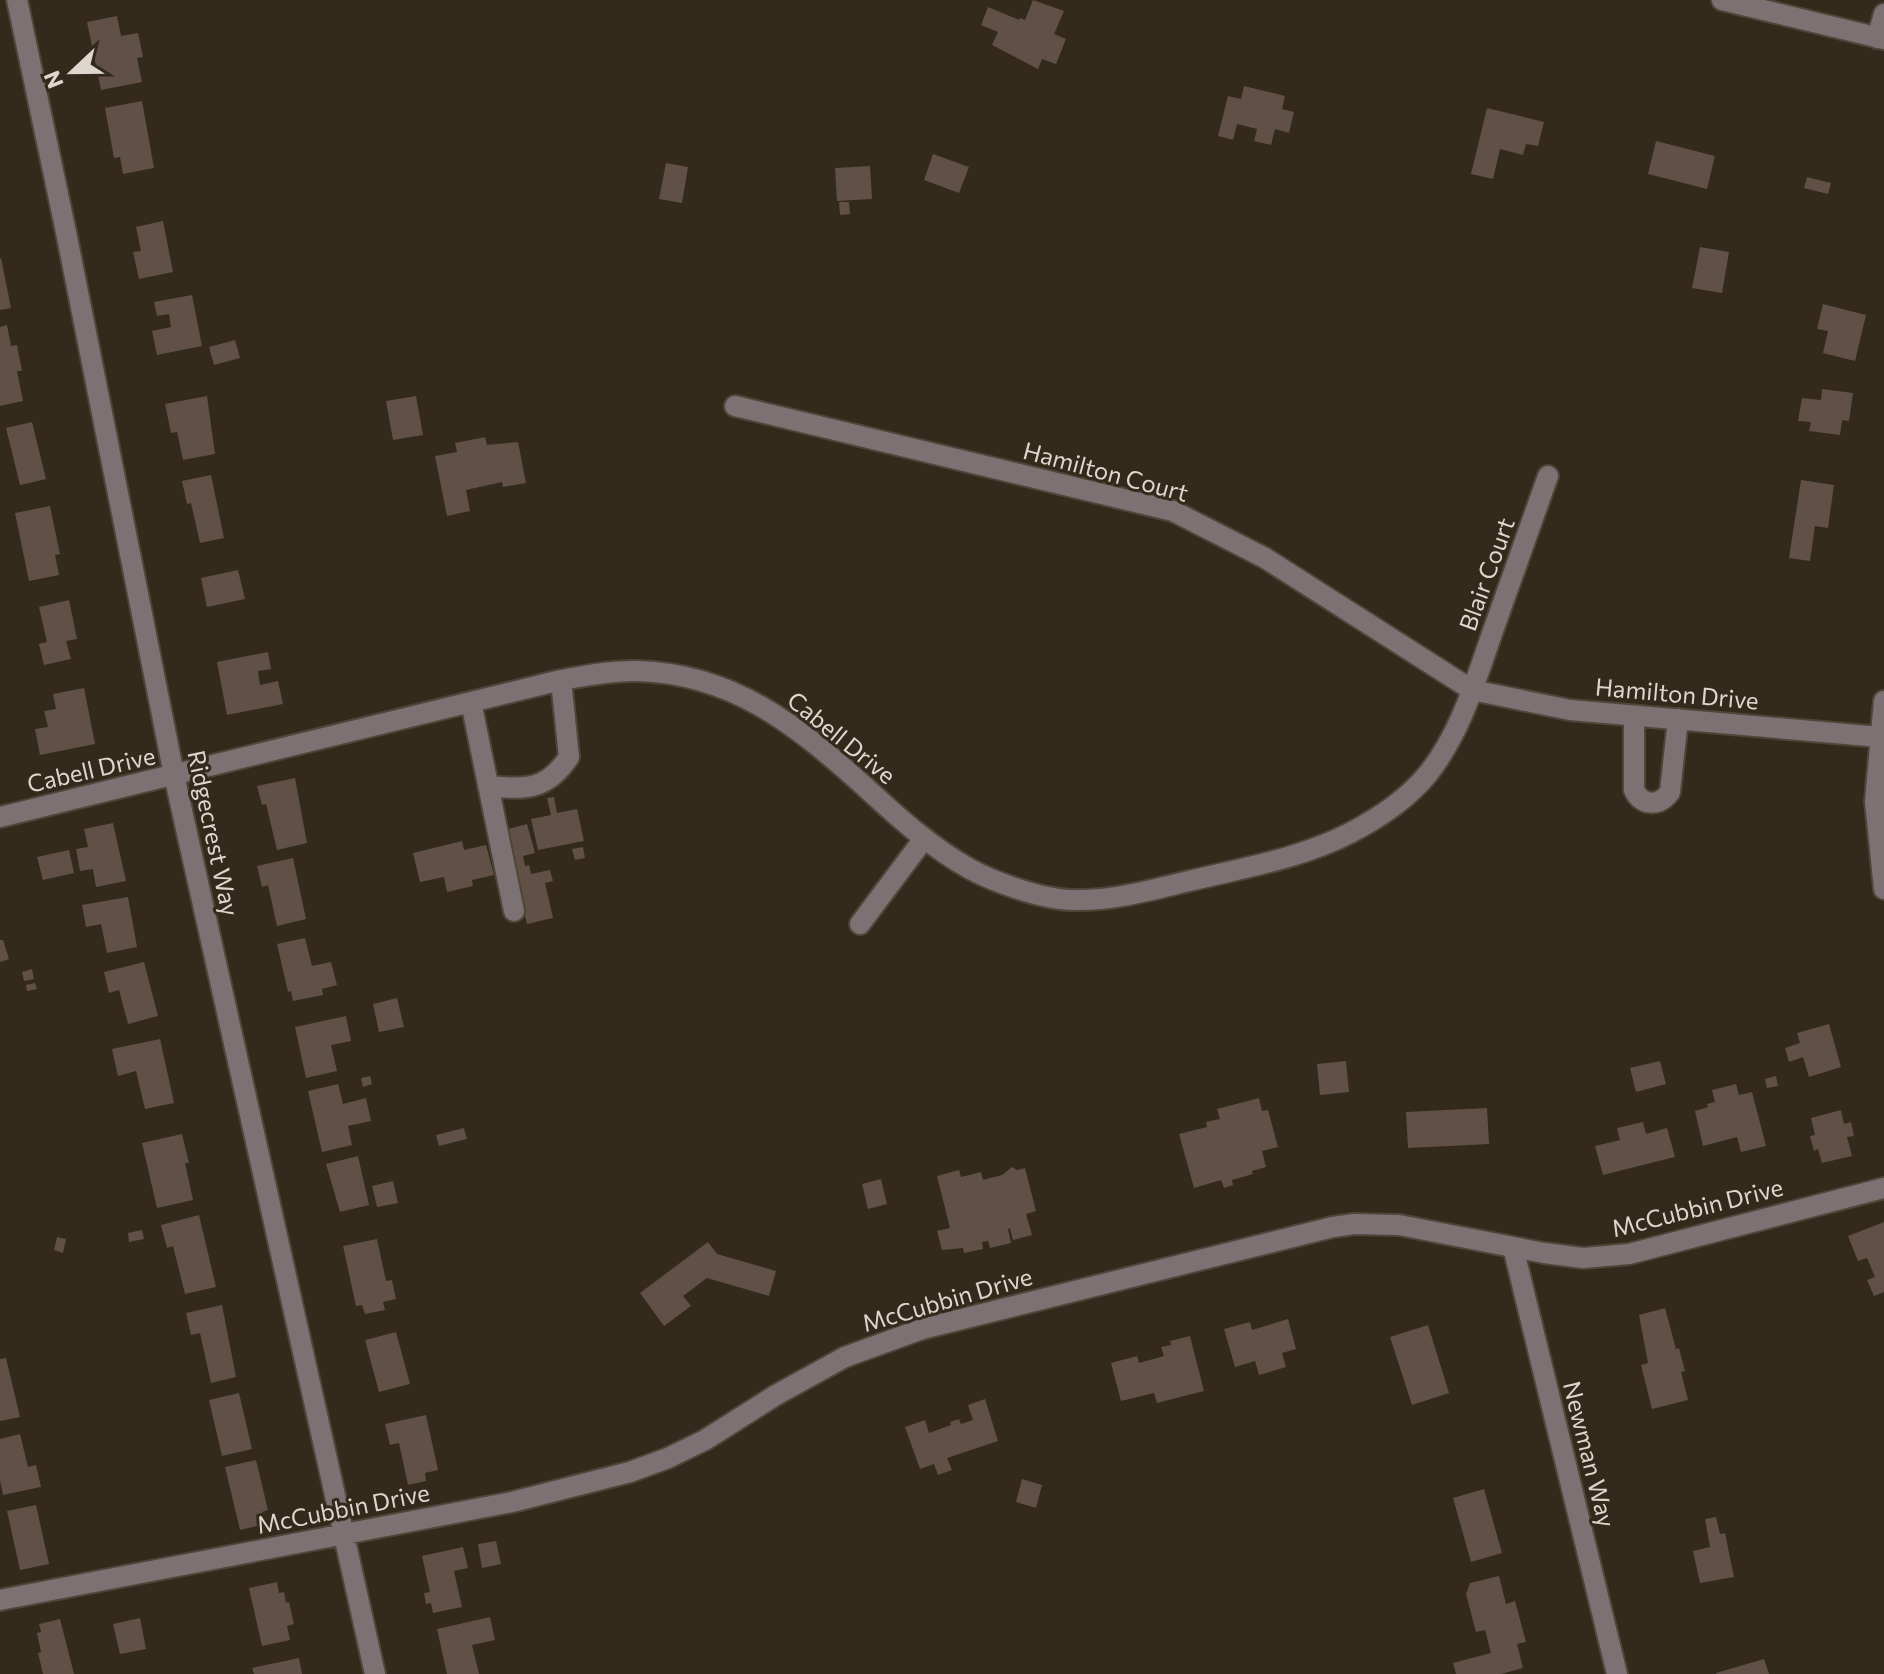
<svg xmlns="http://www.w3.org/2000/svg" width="1884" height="1674" viewBox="0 0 1884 1674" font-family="Commissioner,sans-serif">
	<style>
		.building { fill: #615045 }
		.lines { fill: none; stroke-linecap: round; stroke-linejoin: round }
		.minor-casing { stroke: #4e4638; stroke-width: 24 }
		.minor { stroke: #7c7273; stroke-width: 20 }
		.labels { text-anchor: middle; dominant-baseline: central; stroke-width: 6; stroke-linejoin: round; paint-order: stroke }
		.street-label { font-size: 24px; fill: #ddd7ce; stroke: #332a1b }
	</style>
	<rect width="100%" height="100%" fill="#332a1b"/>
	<path class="building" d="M 1033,0 L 1064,11 L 1054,34 L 1066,39 L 1056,64 L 1042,59 L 1038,69 L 992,45 L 998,32 L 981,25 L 988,7 L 1019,20 L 1020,18 L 1025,20 Z
		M 117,16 L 121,36 L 138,33 L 143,57 L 137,58 L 142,82 L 101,90 L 87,22 Z
		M 1244,86 L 1285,96 L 1282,109 L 1294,112 L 1289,133 L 1275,129 L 1271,145 L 1254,141 L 1257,129 L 1237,124 L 1233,140 L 1218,136 L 1228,96 L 1241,99 Z
		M 142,101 L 154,168 L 123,174 L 120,157 L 114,158 L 105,108 Z
		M 1487,108 L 1544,122 L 1538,146 L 1526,144 L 1523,155 L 1500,149 L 1493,179 L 1471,174 Z
		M 1656,141 L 1715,156 L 1707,189 L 1648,174 Z
		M 933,154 L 969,167 L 959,193 L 924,180 Z
		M 666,163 L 688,167 L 682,203 L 659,199 Z
		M 870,166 L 872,199 L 837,201 L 835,168 Z
		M 1807,177 L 1831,183 L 1828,194 L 1804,188 Z
		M 839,202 L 849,202 L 850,214 L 840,215 Z
		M 163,221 L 173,272 L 139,279 L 133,252 L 141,251 L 136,227 Z
		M 1700,247 L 1729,252 L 1722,293 L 1692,288 Z
		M 1,258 L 11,308 L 0,310 L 0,259 Z
		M 192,295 L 202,346 L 157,355 L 152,331 L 171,327 L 169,314 L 157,316 L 154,302 Z
		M 1823,304 L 1866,315 L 1855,361 L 1823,353 L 1828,331 L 1817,329 Z
		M 7,325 L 11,346 L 17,345 L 22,371 L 17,371 L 23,401 L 0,406 L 0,327 Z
		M 235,340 L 240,358 L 214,365 L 209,347 Z
		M 1822,389 L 1853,393 L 1849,421 L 1842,420 L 1840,435 L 1809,431 L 1811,422 L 1798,421 L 1802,398 L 1821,400 Z
		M 207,396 L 215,454 L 183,460 L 177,432 L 171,433 L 165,404 Z
		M 416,396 L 423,435 L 393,440 L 386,401 Z
		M 32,422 L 46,479 L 20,485 L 6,428 Z
		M 485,437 L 487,445 L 518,442 L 526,483 L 503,487 L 502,482 L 466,490 L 470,511 L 447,516 L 435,456 L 457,452 L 455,443 Z
		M 211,475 L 224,538 L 200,543 L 191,503 L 187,504 L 182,481 Z
		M 1801,480 L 1834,485 L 1828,528 L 1815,526 L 1810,561 L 1789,558 Z
		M 50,506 L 60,554 L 55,555 L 59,575 L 29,581 L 15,513 Z
		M 238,570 L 245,599 L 207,607 L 201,578 Z
		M 69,600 L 77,639 L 66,641 L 71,659 L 44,665 L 39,644 L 47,642 L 39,607 Z
		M 268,652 L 271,669 L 258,671 L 260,685 L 278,681 L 283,704 L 227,715 L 217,662 Z
		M 84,688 L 95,744 L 40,755 L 35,729 L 48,727 L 44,711 L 56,709 L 53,694 Z
		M 295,778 L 307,843 L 277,850 L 266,804 L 262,805 L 257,786 Z
		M 554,797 L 557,813 L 577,809 L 584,841 L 538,850 L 531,819 L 551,815 L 547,798 Z
		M 113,823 L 126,881 L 96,887 L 93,869 L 80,871 L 76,849 L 88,847 L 84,829 Z
		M 527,824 L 535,853 L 523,856 L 525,866 L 529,865 L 531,874 L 550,870 L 553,881 L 545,883 L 553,918 L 527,924 L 504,830 Z
		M 462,841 L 464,850 L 486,845 L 494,875 L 472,880 L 473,886 L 447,892 L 444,877 L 420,882 L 413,853 Z
		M 583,847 L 585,858 L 575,860 L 572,849 Z
		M 69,850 L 74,873 L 43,880 L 37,857 Z
		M 293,858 L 306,919 L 277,926 L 268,885 L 262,887 L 257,866 Z
		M 128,897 L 137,947 L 107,953 L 101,924 L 86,927 L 82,905 Z
		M 305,938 L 312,966 L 331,962 L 337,985 L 322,989 L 323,995 L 293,1001 L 291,991 L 288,992 L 277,944 Z
		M 0,940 L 3,940 L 9,959 L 0,962 Z
		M 144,962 L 158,1016 L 128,1024 L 119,990 L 109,993 L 104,972 Z
		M 32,969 L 34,979 L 24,981 L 22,972 Z
		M 35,983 L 37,989 L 27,991 L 26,985 Z
		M 397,998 L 404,1027 L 379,1032 L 373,1004 Z
		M 346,1016 L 351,1041 L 331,1045 L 337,1071 L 306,1078 L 295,1027 Z
		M 1829,1024 L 1841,1067 L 1809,1077 L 1803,1057 L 1789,1062 L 1785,1048 L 1800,1043 L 1797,1033 Z
		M 160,1039 L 174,1103 L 145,1109 L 136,1071 L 118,1076 L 112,1049 Z
		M 1346,1061 L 1349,1092 L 1320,1095 L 1317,1064 Z
		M 1660,1061 L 1666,1084 L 1636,1092 L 1630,1068 Z
		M 370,1076 L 372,1084 L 363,1087 L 361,1078 Z
		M 1776,1076 L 1778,1086 L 1767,1088 L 1765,1079 Z
		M 338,1084 L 343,1104 L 366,1098 L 371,1121 L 348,1126 L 352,1145 L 322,1152 L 308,1091 Z
		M 1736,1084 L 1739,1095 L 1752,1092 L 1766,1146 L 1741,1152 L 1737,1137 L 1703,1146 L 1695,1111 L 1708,1107 L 1707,1104 L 1715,1102 L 1712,1090 Z
		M 1259,1098 L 1262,1111 L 1268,1110 L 1278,1147 L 1262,1151 L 1266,1167 L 1252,1171 L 1253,1174 L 1232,1180 L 1233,1185 L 1224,1188 L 1221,1180 L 1194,1188 L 1179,1134 L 1207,1127 L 1206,1122 L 1220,1119 L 1217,1109 Z
		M 1487,1108 L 1489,1144 L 1408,1148 L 1406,1112 Z
		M 1841,1110 L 1844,1124 L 1851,1122 L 1854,1136 L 1847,1137 L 1852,1156 L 1822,1163 L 1818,1149 L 1814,1151 L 1810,1136 L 1815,1135 L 1811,1118 Z
		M 1643,1122 L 1646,1134 L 1667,1128 L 1675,1157 L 1603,1175 L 1595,1146 L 1620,1140 L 1617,1128 Z
		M 464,1128 L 467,1139 L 439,1146 L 436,1135 Z
		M 182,1134 L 189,1163 L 185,1163 L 193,1200 L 157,1208 L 142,1143 Z
		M 358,1156 L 369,1205 L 340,1212 L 326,1164 Z
		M 1012,1167 L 1017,1170 L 1025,1168 L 1036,1211 L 1026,1214 L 1032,1235 L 1013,1240 L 1010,1228 L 1008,1229 L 1011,1243 L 990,1248 L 988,1241 L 982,1242 L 983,1249 L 964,1253 L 963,1248 L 942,1250 L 937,1231 L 950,1228 L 937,1176 L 959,1170 L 961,1177 L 981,1172 L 983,1180 L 1002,1175 Z
		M 881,1179 L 887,1204 L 868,1209 L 862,1184 Z
		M 393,1181 L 398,1203 L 377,1207 L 372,1186 Z
		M 199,1215 L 216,1287 L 185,1294 L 173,1246 L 167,1248 L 161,1225 Z
		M 1884,1222 L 1884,1292 L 1874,1296 L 1867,1280 L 1875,1277 L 1867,1258 L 1858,1261 L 1848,1236 Z
		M 142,1230 L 144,1239 L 129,1242 L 128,1233 Z
		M 57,1237 L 66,1239 L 63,1253 L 54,1250 Z
		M 377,1239 L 386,1281 L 392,1280 L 396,1299 L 383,1302 L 385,1310 L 365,1314 L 362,1305 L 356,1306 L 343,1246 Z
		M 708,1242 L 717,1254 L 776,1271 L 769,1296 L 707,1278 L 683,1296 L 691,1306 L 664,1326 L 640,1293 Z
		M 222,1305 L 236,1377 L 211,1383 L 200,1333 L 191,1335 L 186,1313 Z
		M 1665,1308 L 1676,1349 L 1679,1348 L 1685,1371 L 1681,1372 L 1688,1400 L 1652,1409 L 1641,1365 L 1648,1363 L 1639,1315 Z
		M 1288,1319 L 1296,1349 L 1282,1353 L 1286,1367 L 1259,1375 L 1255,1361 L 1235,1367 L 1224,1329 L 1250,1322 L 1252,1330 Z
		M 1428,1325 L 1449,1393 L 1412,1405 L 1390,1337 Z
		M 396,1332 L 410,1384 L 379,1392 L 365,1340 Z
		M 1190,1336 L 1204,1391 L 1157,1403 L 1154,1393 L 1121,1401 L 1111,1363 L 1137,1356 L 1139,1363 L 1164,1356 L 1161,1347 L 1171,1345 L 1170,1341 Z
		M 6,1358 L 20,1417 L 0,1421 L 0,1359 Z
		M 239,1393 L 252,1449 L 222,1456 L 209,1400 Z
		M 985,1399 L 998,1441 L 947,1458 L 952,1470 L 938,1475 L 934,1464 L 920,1469 L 905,1427 L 925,1420 L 929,1433 L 951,1425 L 950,1422 L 959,1419 L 961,1424 L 973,1420 L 968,1405 Z
		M 426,1415 L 438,1470 L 425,1473 L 426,1481 L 408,1485 L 399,1443 L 390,1445 L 385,1424 Z
		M 20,1434 L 28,1467 L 36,1465 L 41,1487 L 3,1495 L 0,1480 L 0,1439 Z
		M 256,1460 L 268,1510 L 262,1512 L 265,1524 L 240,1530 L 225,1467 Z
		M 1022,1479 L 1042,1485 L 1036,1508 L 1016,1502 Z
		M 1484,1489 L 1502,1553 L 1471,1562 L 1453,1498 Z
		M 36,1505 L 49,1564 L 20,1570 L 7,1511 Z
		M 1716,1517 L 1720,1534 L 1725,1533 L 1734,1577 L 1700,1583 L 1693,1551 L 1710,1547 L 1705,1519 Z
		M 496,1541 L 501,1564 L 482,1568 L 478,1544 Z
		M 463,1547 L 468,1568 L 454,1571 L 462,1607 L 433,1613 L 431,1603 L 426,1604 L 424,1593 L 430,1592 L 422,1556 Z
		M 1499,1576 L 1506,1604 L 1515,1601 L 1526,1642 L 1517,1644 L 1523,1668 L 1501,1674 L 1456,1674 L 1453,1663 L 1491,1653 L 1485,1630 L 1476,1632 L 1466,1594 L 1470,1583 Z
		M 277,1582 L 279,1593 L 284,1592 L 286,1603 L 289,1602 L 294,1624 L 287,1626 L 290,1640 L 262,1646 L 249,1588 Z
		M 490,1617 L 495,1640 L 472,1645 L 479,1674 L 447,1674 L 437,1629 Z
		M 140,1618 L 146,1649 L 120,1654 L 113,1624 Z
		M 60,1619 L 74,1674 L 43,1674 L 38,1653 L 41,1652 L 37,1633 L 41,1632 L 39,1624 Z
		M 299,1658 L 302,1674 L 254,1674 L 252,1668 Z
		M 1764,1659 L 1769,1674 L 1716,1674 L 1716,1673 Z"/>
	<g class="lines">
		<g class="minor-casing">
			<path id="minor" d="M 17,0 L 67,237 L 174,775 L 375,1674
				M 1722,0 L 1884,39
				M 1877,38 L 1884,14
				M 735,406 L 1173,511 L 1265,558 L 1472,690 L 1570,710 L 1880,737
				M 1884,701 L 1875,801 L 1884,889
				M 471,702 L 514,911
				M 1634,716 L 1634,790 C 1642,806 1659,807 1670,792 L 1678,719
				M 488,786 C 526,790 547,790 569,757 L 561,680
				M 0,817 L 561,680 C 586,676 612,670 638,671 C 733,674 795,724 863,785 C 897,816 929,846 970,869 C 996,883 1044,900 1074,900 C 1112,901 1152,890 1189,881 C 1243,868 1299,859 1350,833 C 1377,819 1407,799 1427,775 C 1461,733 1476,679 1494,628 C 1512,578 1530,527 1548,476
				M 860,924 L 923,840
				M 1513,1247 L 1617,1674
				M 0,1600 L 512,1502 L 630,1472 L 668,1458 L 705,1440 L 776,1395 L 845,1357 L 922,1329 L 1333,1227 L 1354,1224 L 1399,1225 L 1544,1253 L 1583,1258 L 1629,1254 L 1884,1188"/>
		</g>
		<use href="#minor" class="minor"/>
	</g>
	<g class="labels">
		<g class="street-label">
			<text transform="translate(1106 471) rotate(15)">Hamilton Court</text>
			<text transform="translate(1486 574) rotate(-70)">Blair Court</text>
			<text transform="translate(1677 693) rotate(5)">Hamilton Drive</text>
			<text transform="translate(842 737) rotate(39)">Cabell Drive</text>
			<text transform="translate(91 769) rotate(-13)">Cabell Drive</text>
			<text transform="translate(214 833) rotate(78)">Ridgecrest Way</text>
			<text transform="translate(1697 1207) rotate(-14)">McCubbin Drive</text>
			<text transform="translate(947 1299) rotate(-16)">McCubbin Drive</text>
			<text transform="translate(1590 1454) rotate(76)">Newman Way</text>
			<text transform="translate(343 1508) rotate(-11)">McCubbin Drive</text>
		</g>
	</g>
	<g transform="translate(72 72) rotate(248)" stroke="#332a1b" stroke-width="6" paint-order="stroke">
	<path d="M0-6L14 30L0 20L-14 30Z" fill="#ddd7ce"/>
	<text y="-12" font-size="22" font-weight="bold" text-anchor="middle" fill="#ddd7ce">N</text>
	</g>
</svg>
